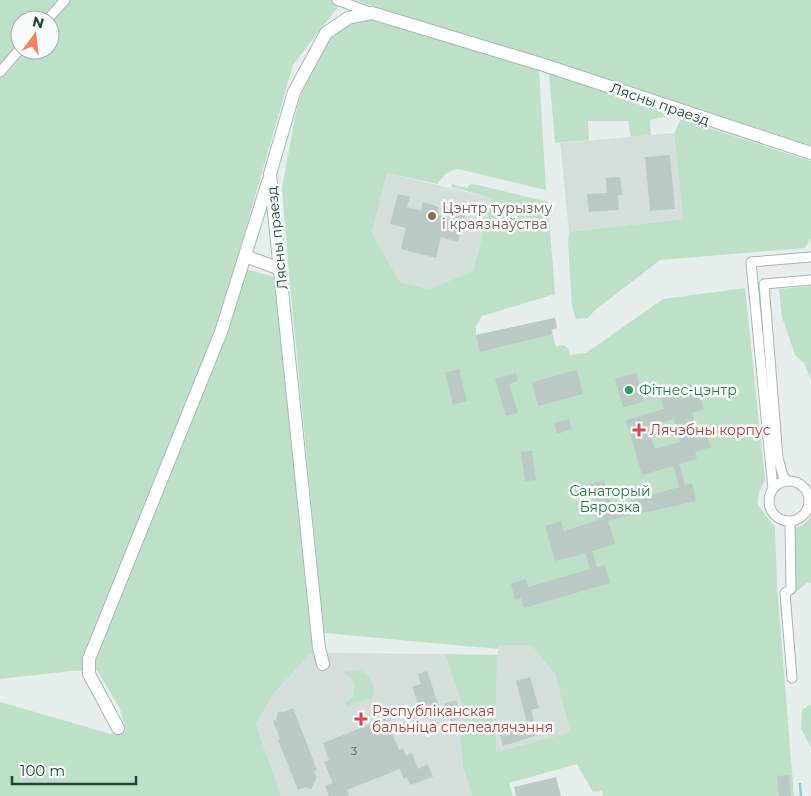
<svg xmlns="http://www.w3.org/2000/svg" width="811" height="796" viewBox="0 0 811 796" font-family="Montserrat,sans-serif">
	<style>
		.built { fill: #d4dfda }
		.green { fill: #bfe0c8; fill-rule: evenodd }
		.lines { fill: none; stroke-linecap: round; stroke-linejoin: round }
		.stream { stroke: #8ec9d4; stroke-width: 2.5 }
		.building { fill: #bbcac4; fill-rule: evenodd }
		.street-casing { stroke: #a8b8b2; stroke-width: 11 }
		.secondary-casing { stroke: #a4bbb3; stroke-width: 14 }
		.street { stroke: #fff; stroke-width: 9 }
		.secondary { stroke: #fff; stroke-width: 12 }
		.education-dot { fill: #8d6e63; stroke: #f7fbf9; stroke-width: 2 }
		.leisure-dot { fill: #2e9e5b; stroke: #f7fbf9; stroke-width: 2 }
		.health-dot { fill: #e0444e; stroke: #f7fbf9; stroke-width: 2 }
		.labels { text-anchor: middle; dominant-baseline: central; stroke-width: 5; stroke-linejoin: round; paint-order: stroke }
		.number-label { font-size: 11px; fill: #4a645c }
		.street-label { font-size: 14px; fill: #24423a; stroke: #f7fbf9 }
		.education-label { font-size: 14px; fill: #785e54; stroke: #f7fbf9; text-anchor: start }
		.leisure-label { font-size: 14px; fill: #27864d; stroke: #f7fbf9; text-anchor: start }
		.health-label { font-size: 14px; fill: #be3a42; stroke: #f7fbf9; text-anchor: start }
		.park-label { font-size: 14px; fill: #2d7a4b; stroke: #f7fbf9 }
	</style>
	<rect width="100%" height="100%" fill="#e6efeb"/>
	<path class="built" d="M 674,133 L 683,219 L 569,232 L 560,143 Z
		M 387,173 L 492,198 L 473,271 L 429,289 L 400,282 L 372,233 Z
		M 500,645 L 531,645 L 555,674 L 570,732 L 496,752 L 497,655 Z
		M 325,653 L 445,654 L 465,713 L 460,737 L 463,767 L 472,796 L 281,796 L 256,724 L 274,693 L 310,654 Z"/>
	<path class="green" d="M 0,0 L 341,0 L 338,7 L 293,65 L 235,266 L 274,277 L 315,653 L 310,654 L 274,693 L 256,724 L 281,796 L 0,796 L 0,702 L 111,734 L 126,731 L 120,709 L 97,670 L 71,671 L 0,679 ZM 20,20 L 50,20 L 50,50 L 20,50 Z
		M 354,0 L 811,0 L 811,146 L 773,133 Z
		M 363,19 L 381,21 L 539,70 L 546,190 L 458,169 C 448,171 443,175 438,184 L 387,173 L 372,233 L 400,282 L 429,289 L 473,271 L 492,198 L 451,187 L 452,184 L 467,188 L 469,185 L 474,184 L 548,202 L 555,294 L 482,316 L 476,326 L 476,335 L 555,318 L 557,328 L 551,330 L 556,346 L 563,345 L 568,348 L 570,355 L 586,353 L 663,299 L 745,288 L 765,480 C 761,488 757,496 758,505 L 775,527 L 777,585 L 794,796 L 603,796 L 602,791 L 593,792 L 577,764 L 509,783 L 513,796 L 472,796 L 463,767 L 460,737 L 465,713 L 445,654 L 497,655 L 496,752 L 570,732 L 555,674 L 531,645 L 500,645 L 498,649 L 324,633 L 290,285 L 282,188 L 296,112 L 302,91 L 324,46 L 331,36 L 346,25 Z
		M 549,73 L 670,115 L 650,120 L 651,135 L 631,137 L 628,121 L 588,121 L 589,140 L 555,143 Z
		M 681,119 L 811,161 L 811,238 L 805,248 L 660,260 L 594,311 L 588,318 L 576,319 L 572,307 L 568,243 L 569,232 L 683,219 L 674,133 Z
		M 811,286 L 811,380 L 804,363 L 795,355 L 782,317 L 779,289 Z
		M 811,517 L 811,583 L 807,583 L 792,595 L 793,528 L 803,525 Z
		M 360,670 C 371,676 376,686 373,697 L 347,707 L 345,703 L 353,697 L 355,684 L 349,676 L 342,672 Z
		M 811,704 L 811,748 L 801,728 L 802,710 Z"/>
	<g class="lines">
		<path class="stream" d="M 800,784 L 801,796"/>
	</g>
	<path class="building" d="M 670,155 L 675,209 L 650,211 L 645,157 Z
		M 620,177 L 622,195 L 618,195 L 619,210 L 589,212 L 587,194 L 607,193 L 606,178 Z
		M 398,194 L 410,197 L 407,207 L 421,211 L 423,202 L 439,207 L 437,215 L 452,219 L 455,209 L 466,212 L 458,242 L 441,237 L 436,258 L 401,249 L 406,228 L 390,224 Z
		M 555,318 L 557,328 L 551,330 L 553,334 L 480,352 L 476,335 Z
		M 459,369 L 467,401 L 453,405 L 445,373 Z
		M 577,370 L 583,394 L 538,406 L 532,382 Z
		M 516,373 L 518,381 L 509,384 L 518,413 L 506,416 L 495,379 Z
		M 636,373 L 644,402 L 623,407 L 615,379 Z
		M 691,384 L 692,389 L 701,386 L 704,396 L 700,397 L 704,409 L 692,413 L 699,435 L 706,433 L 711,447 L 695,452 L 697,459 L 679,464 L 685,485 L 692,483 L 696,501 L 608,521 L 615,544 L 592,551 L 597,567 L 605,565 L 610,583 L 524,608 L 521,598 L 515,600 L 511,584 L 526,579 L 528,587 L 590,569 L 586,553 L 555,561 L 545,526 L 561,521 L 564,531 L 599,520 L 588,485 L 604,480 L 612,506 L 679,487 L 673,466 L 642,475 L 626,420 L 664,409 L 660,398 L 670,395 L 668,391 ZM 674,419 L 680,442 L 655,449 L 648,427 Z
		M 569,419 L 572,429 L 557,434 L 554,423 Z
		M 532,451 L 536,480 L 525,481 L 521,452 Z
		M 427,671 L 439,706 L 421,712 L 412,687 L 421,684 L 418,674 Z
		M 530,677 L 539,708 L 531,710 L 538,735 L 503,746 L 499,731 L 527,723 L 516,681 Z
		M 456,700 L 462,717 L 451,722 L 444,704 Z
		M 293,708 L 317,770 L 314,771 L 317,777 L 311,789 L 306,787 L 298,790 L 278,740 L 280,739 L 273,721 L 276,720 L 278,712 L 283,712 Z
		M 386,718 L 399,750 L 403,749 L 406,756 L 412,753 L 418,769 L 428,764 L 433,777 L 410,785 L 407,777 L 404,779 L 400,769 L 347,790 L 349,796 L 329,796 L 325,786 L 333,783 L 324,762 L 329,760 L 323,743 Z
		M 789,775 L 791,796 L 779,796 L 777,776 Z
		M 556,777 L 561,796 L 516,796 L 514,787 Z"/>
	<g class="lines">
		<g class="street-casing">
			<path id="street" d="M 337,0 L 372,13
				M 47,20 L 65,0
				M 0,72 L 20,49
				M769 501a20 20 0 1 1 40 0a20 20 0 1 1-40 0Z
				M 787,481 L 783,476 L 778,458 L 764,284 L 811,280
				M 773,489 L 751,262 L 811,257
				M 790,522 L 791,589 L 785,593 L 792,678"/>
		</g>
		<g class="secondary-casing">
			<path id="secondary" d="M 245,256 L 280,269
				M 323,664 L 319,648 L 270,174 L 294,92 L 326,33 L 348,18 L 372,13 L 544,65 L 811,153
				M 118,728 L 89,674 L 89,659 L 221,332 L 268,182"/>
		</g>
		<use href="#street" class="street"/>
		<use href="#secondary" class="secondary"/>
	</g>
	<circle class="education-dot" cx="432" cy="216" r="5"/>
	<circle class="leisure-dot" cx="629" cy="390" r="5"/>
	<g class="health-dot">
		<path d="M636.5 422.5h5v5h5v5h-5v5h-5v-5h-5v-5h5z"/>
		<path d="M358.5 711.5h5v5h5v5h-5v5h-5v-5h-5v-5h5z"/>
	</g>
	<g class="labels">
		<g class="number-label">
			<text x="354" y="751">3</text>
		</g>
		<g class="street-label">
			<text transform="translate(660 104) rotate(19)">Лясны праезд</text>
			<text transform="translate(277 238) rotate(-96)">Лясны праезд</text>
		</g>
		<g class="education-label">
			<text x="442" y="208">Цэнтр турызму<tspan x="442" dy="16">і краязнаўства</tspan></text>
		</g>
		<g class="leisure-label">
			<text x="639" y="390">Фітнес-цэнтр</text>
		</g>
		<g class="health-label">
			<text x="650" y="430">Лячэбны корпус</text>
			<text x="372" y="711">Рэспубліканская<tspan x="372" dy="16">бальніца спелеалячэння</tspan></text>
		</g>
		<g class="park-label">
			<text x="610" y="491">Санаторый<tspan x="610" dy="16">Бярозка</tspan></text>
		</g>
	</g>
	<g transform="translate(35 35) rotate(15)"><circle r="24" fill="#f7fbf9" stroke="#a3b1ad"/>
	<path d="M0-4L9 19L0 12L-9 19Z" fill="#f4845f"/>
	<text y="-8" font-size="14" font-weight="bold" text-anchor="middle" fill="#24423a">N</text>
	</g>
	<path d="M12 776v8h124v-8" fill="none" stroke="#24423a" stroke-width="2.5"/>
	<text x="20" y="776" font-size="15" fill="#24423a" stroke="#f7fbf9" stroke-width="4" paint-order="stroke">100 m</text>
</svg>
